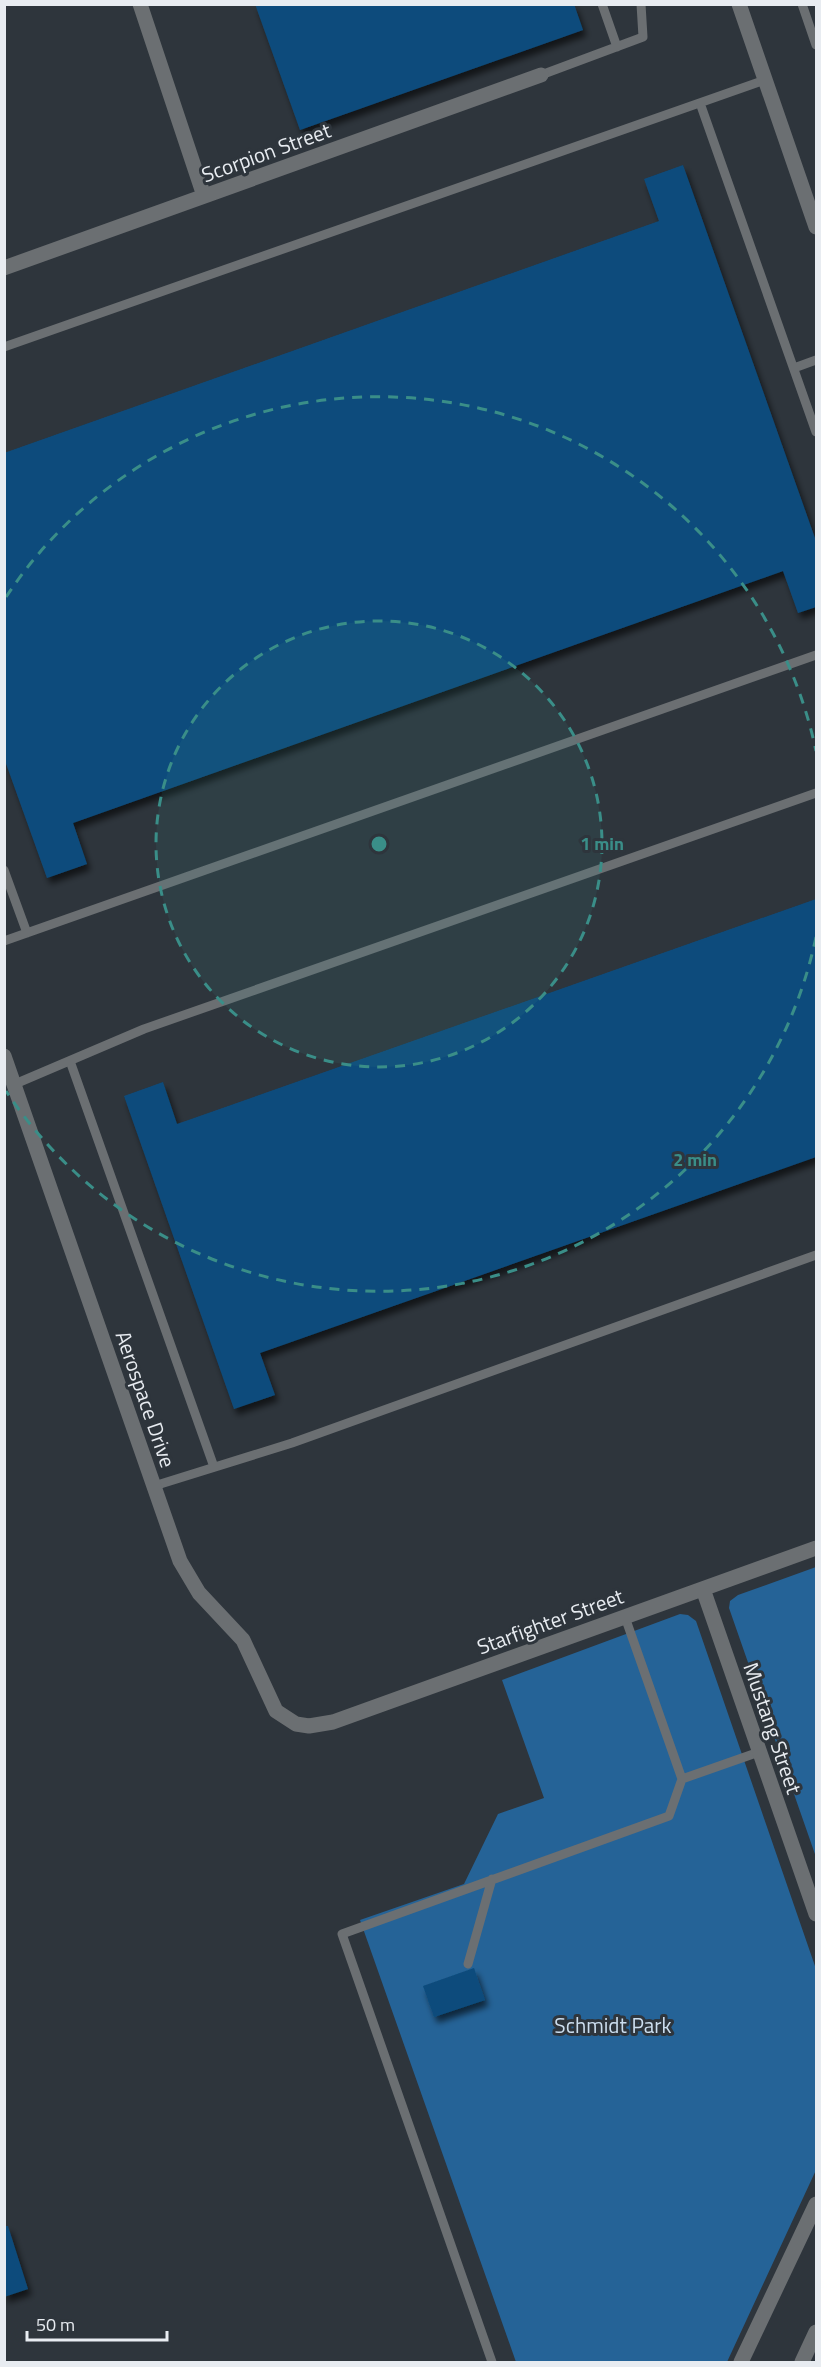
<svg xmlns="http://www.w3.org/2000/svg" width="821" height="2367" viewBox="0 0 821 2367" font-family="'Titillium Web',sans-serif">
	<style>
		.green { fill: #256397 }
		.building { fill: #0d4b7b; filter: url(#shadow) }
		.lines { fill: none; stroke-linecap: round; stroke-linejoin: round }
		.lane { stroke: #6b6f72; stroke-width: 9 }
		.street { stroke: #6b6f72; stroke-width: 15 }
		.ring { fill: none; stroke: #3a8e88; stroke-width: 3; stroke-dasharray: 10 8 }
		.labels { text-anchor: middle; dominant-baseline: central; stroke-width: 6; stroke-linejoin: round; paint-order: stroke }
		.street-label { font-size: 21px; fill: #e8ecf1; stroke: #2e353c }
		.park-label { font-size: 21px; fill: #ccdeef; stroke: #2e353c }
		.centre { fill: #3a8e88; stroke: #2e353c; stroke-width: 3 }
		.ring-label { font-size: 18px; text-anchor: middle; font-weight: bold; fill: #3a8e88; stroke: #2e353c; stroke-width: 6; stroke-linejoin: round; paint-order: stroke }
	</style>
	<defs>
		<filter id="shadow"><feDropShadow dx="3.5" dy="6" stdDeviation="3" flood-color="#0009"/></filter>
	</defs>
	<rect width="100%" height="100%" fill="#2e353c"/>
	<path class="green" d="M 816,1567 L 816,1857 L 729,1608 L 730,1601 L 738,1595 Z
		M 680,1614 L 688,1615 L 696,1621 L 816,1969 L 816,2170 L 727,2362 L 516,2362 L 360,1920 L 464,1884 L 498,1814 L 544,1798 L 502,1680 Z"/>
	<path class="building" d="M 255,4 L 574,4 L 583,30 L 300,130 Z
		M 683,165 L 816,541 L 816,607 L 798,613 L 783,571 L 73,823 L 87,864 L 47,878 L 4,758 L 4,453 L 659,221 L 644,179 Z
		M 816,899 L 816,1157 L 260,1353 L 275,1395 L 234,1409 L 124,1096 L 163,1082 L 177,1124 Z
		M 474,1968 L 485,2000 L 434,2017 L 423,1986 Z
		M 4,2226 L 8,2226 L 28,2289 L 4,2297 Z"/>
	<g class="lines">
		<path class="lane" d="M 602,4 L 617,47
			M 802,4 L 816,45
			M 541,75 L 643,37 L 641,4
			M 700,103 L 816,432
			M 4,347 L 765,80
			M 794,368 L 816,360
			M 4,870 L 27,933
			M 4,941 L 816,655
			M 70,1061 L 214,1467
			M 15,1084 L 144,1029 L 816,793
			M 154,1486 L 292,1443 L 816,1255
			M 682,1779 L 759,1752
			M 468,1964 L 492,1879
			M 492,2362 L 342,1934 L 669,1816 L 682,1779 L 625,1617"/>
		<path class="street" d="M 140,4 L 204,196
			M 739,4 L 816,227
			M 4,268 L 541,75
			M 4,1056 L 180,1561 L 199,1593 L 243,1640 L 276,1711 L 296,1724 L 309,1726 L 333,1722 L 816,1548
			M 703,1589 L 816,1914
			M 741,2362 L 816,2204
			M 802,2362 L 816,2332"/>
	</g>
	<circle cx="379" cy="844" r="223" fill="#3a8e88" fill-opacity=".12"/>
	<g class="ring">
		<circle cx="379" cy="844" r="223"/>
		<path d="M816 937A447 447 0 0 1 6 1091M6 597A447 447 0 0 1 816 751"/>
	</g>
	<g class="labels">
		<g class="street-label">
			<text transform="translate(266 152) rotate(-20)">Scorpion Street</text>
			<text transform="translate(146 1399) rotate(71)">Aerospace Drive</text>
			<text transform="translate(550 1621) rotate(-20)">Starfighter Street</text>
			<text transform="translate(773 1728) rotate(71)">Mustang Street</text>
		</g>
		<g class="park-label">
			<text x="613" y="2025">Schmidt Park</text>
		</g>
	</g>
	<circle cx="379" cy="844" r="9" class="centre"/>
	<g class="ring-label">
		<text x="602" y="850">1 min</text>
		<text x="695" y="1166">2 min</text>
	</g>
	<rect width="821" height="2367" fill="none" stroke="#e8ecf1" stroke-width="12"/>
	<path d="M27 2331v9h140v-9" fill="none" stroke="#e8ecf1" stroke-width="3"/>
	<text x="36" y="2331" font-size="18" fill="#e8ecf1" stroke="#2e353c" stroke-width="4.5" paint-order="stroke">50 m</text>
</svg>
